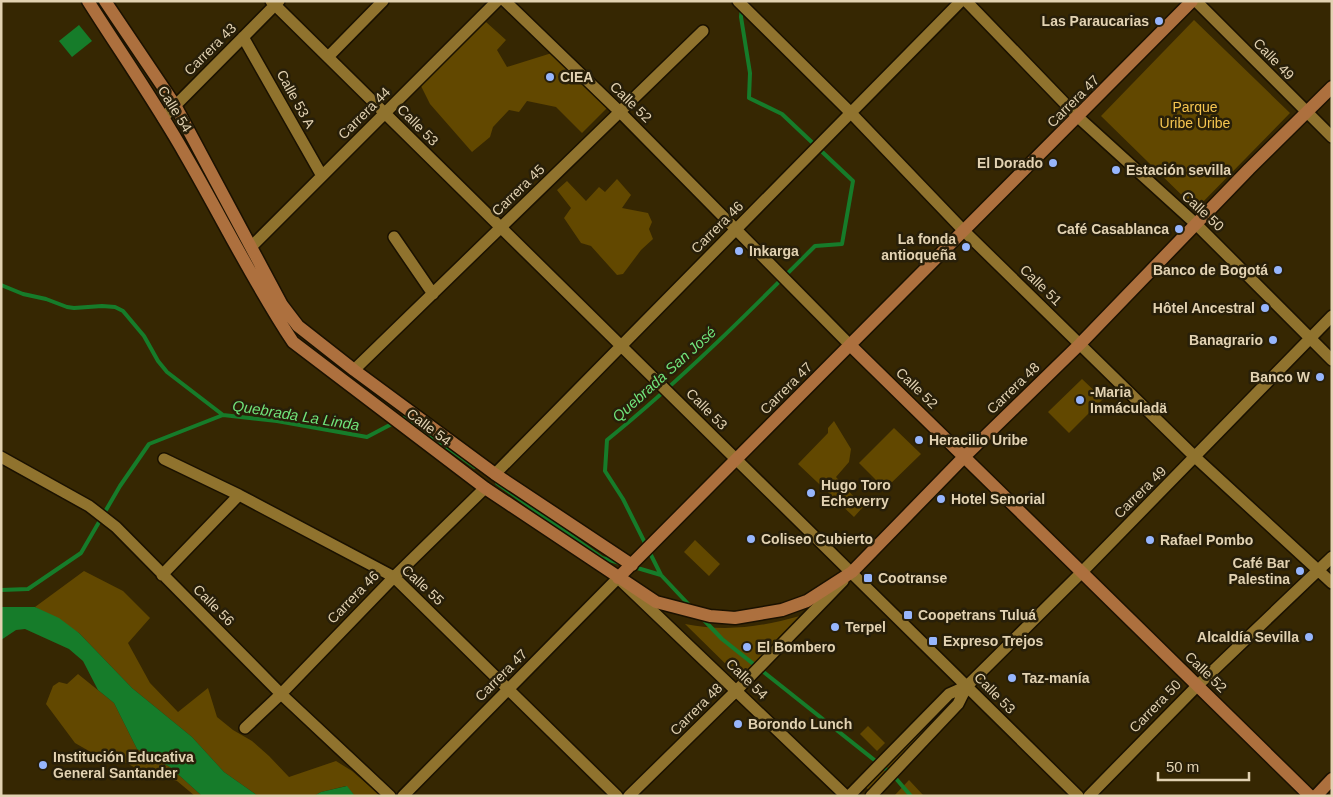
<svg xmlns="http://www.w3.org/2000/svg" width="1333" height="797" font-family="Helvetica,sans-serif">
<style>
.green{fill:#624800}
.water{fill:#167c2a}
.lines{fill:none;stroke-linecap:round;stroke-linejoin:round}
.stream{stroke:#167c2a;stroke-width:4}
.street-casing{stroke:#1a1100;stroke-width:14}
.secondary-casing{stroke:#1a1100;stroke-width:15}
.street{stroke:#90732e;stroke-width:11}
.secondary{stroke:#ad703e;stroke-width:12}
.poi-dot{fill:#97b6fd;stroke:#281f09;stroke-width:2}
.labels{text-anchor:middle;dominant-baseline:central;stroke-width:5;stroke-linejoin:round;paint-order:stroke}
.poi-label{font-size:14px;font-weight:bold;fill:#e2d2b2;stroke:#281f09;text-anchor:start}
.street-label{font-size:14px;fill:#e2d2b2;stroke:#281f09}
.park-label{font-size:14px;fill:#f6c550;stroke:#281f09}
.water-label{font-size:15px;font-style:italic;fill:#70e47b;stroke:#281f09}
</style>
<rect width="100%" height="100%" fill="#362702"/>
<path class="green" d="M1194,20L1290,113L1196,209L1101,116Z
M486,22L506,40L497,50L507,67L555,52L607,108L582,133L556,107L527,101L519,112L509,110L493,127L490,137L472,152L430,104L421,86Z
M617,179L631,195L622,208L648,213L652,222L649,229L653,239L641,250L623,274L617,275L591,246L581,243L564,218L571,208L557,190L567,181L586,201L599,187L605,192Z
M1082,379L1103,399L1069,433L1048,412Z
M834,421L851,449L849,462L836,477L863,507L854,517L798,464L828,433V428Z
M894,428L921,454L885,489L859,463Z
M695,540L720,564L709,576L684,552Z
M84,571L123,591L150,618L128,643L150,683L178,712L208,688L217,717L233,730L252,741L269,756L289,777L336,761L352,771L381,796H355L346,786L321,792L314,796H258L224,772L192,737L132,688L79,633L35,607Z
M800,616L742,680L685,624C727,632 760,627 800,616Z
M78,674L114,703L137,749L170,767L202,796H195L177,781L147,775L127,763L96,755L75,743L46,704L53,686L59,682L67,684Z
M949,699L954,705L870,791L864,786Z
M868,726L885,743L877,751L860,734Z
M909,780L924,796H894Z"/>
<path class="water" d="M79,25L92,41L72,57L59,41Z
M1,607H35L59,618L79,633L132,688L192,737L224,772L258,796H202L170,767L137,749L114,703L98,690L83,661L69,649L25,629L16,630L1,640Z
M347,786L355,796H314L321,792Z"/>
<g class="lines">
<path class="stream" d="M1,285L23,294L46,299L67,307L74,308L102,306L115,307L123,311L144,336L158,361L167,372L223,415L277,421L367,437L405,417L475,467
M497,483L602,558L620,563
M634,567L661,575
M1,590L28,589L81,553L120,486L149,444L223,415
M692,608L661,575L623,499L605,471L607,440C681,380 748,313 815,246L842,244L853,181L782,114L749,98L750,73L741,17L742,7
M702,618L722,639L892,774L911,796"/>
<g class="street-casing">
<path id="street" d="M271,1L1078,796
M505,1L620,112L850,345
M738,1L851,113L963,230L1195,457L1332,583
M966,1L1078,117L1196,224L1332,360
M1196,1L1332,137
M243,37L322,176
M328,57L383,1
M163,118L279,1
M394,237L433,294
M251,247L497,1
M354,370L703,31
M1,457L89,506L116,527L281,694L390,796
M164,459L239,495L394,577L617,796
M495,474L961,1
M162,575L239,495
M245,728L281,694L394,577L485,488
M403,796L618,578L846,796
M629,796L737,690L843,581
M849,796L949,694L967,686L1081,573L1332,316
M871,796L958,704L967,686
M1089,796L1198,685L1332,557"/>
</g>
<g class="secondary-casing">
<path id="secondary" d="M88,1C121,53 156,103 186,156C222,218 253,282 293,342L485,488L656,602L710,616L735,618L782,610L807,601L852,572L965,456L1080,344L1249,169L1332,87
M105,1L175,105L282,305L298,326L354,370L495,474L632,565
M850,345L1310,796
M618,578L1192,1
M1316,796L1332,779"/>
</g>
<use href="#street" class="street"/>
<use href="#secondary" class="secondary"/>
</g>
<g class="poi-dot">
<circle cx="1159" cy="21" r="5"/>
<circle cx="550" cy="77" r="5"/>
<circle cx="1053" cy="163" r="5"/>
<circle cx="1116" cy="170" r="5"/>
<circle cx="1179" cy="229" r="5"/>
<circle cx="966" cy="247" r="5"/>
<circle cx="739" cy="251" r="5"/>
<circle cx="1278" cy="270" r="5"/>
<circle cx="1265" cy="308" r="5"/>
<circle cx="1273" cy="340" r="5"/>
<circle cx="1320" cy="377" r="5"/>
<circle cx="1080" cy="400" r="5"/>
<circle cx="919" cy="440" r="5"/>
<circle cx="811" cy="493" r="5"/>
<circle cx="941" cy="499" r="5"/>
<circle cx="751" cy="539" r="5"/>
<circle cx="1150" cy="540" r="5"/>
<circle cx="1300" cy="571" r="5"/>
<rect x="863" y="573" width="10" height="10" rx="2.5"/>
<rect x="903" y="610" width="10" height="10" rx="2.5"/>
<circle cx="835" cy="627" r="5"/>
<circle cx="1309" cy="637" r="5"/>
<rect x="928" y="636" width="10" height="10" rx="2.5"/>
<circle cx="747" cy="647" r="5"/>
<circle cx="1012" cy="678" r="5"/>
<circle cx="738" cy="724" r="5"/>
<circle cx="43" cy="765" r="5"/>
</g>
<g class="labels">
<g class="poi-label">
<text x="1149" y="21" text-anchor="end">Las Paraucarias</text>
<text x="560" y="77">CIEA</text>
<text x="1043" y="163" text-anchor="end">El Dorado</text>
<text x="1126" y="170">Estación sevilla</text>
<text x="1169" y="229" text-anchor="end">Café Casablanca</text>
<text x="956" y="239" text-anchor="end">La fonda<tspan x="956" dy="16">antioqueña</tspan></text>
<text x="749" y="251">Inkarga</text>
<text x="1268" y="270" text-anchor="end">Banco de Bogotá</text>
<text x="1255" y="308" text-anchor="end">Hôtel Ancestral</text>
<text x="1263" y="340" text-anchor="end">Banagrario</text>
<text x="1310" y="377" text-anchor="end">Banco W</text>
<text x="1090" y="392">-Maria<tspan x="1090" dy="16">Inmáculadä</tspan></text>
<text x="929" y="440">Heracilio Uribe</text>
<text x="821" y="485">Hugo Toro<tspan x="821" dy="16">Echeverry</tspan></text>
<text x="951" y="499">Hotel Senorial</text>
<text x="761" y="539">Coliseo Cubierto</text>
<text x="1160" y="540">Rafael Pombo</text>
<text x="1290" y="563" text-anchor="end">Café Bar<tspan x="1290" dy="16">Palestina</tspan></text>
<text x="878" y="578">Cootranse</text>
<text x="918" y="615">Coopetrans Tuluá</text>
<text x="845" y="627">Terpel</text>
<text x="1299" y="637" text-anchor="end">Alcaldía Sevilla</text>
<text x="943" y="641">Expreso Trejos</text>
<text x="757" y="647">El Bombero</text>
<text x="1022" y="678">Taz-manía</text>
<text x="748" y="724">Borondo Lunch</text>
<text x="53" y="757">Institución Educativa<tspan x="53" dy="16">General Santander</tspan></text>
</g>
<g class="street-label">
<text transform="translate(210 49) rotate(-45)">Carrera 43</text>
<text transform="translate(1274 59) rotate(46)">Calle 49</text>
<text transform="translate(296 99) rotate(61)">Calle 53 A</text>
<text transform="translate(1073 101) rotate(-45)">Carrera 47</text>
<text transform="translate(631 102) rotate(44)">Calle 52</text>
<text transform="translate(175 109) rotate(58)">Calle 54</text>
<text transform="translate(364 113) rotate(-45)">Carrera 44</text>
<text transform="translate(418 125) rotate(45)">Calle 53</text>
<text transform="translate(518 190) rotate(-44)">Carrera 45</text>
<text transform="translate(1203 211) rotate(43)">Calle 50</text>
<text transform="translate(717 227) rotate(-45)">Carrera 46</text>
<text transform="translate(1041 285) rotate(44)">Calle 51</text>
<text transform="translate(786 388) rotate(-45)">Carrera 47</text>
<text transform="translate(917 388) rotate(44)">Calle 52</text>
<text transform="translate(1013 388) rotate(-44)">Carrera 48</text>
<text transform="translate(707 409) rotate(45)">Calle 53</text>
<text transform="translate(429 427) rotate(37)">Calle 54</text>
<text transform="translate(1140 492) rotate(-45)">Carrera 49</text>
<text transform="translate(423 585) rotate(43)">Calle 55</text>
<text transform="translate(353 597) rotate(-46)">Carrera 46</text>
<text transform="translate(214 605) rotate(45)">Calle 56</text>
<text transform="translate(1206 672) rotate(44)">Calle 52</text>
<text transform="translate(501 675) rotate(-45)">Carrera 47</text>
<text transform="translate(747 679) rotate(44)">Calle 54</text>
<text transform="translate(995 693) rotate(45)">Calle 53</text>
<text transform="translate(1155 706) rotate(-46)">Carrera 50</text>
<text transform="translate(696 709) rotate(-45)">Carrera 48</text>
</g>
<g class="park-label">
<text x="1195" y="107">Parque<tspan x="1195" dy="16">Uribe Uribe</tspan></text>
</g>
<g class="water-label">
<text transform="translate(664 374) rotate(-42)">Quebrada San José</text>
<text transform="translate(296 415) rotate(9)">Quebrada La Linda</text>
</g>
</g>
<rect width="1333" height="797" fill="none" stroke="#e2d2b2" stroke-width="5"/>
<path d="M1158 772v8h91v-8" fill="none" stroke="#e2d2b2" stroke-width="2.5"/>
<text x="1166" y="772" font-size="15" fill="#e2d2b2" stroke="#281f09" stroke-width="4" paint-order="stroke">50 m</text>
</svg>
